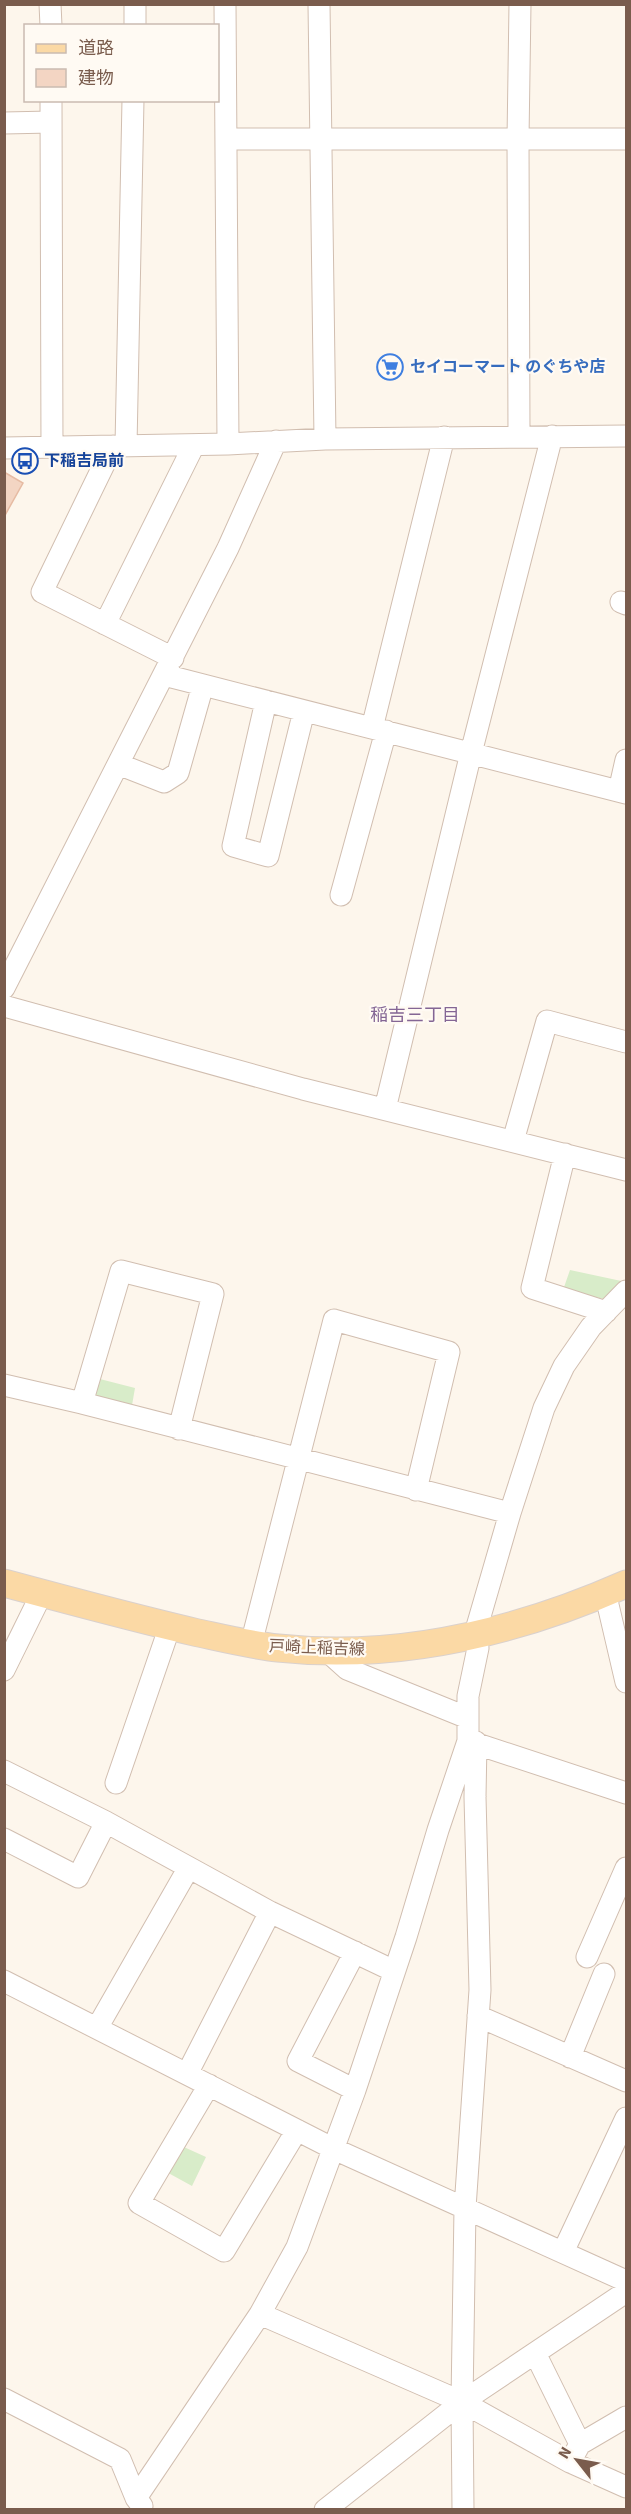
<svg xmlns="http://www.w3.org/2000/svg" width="631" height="2514" font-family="'Source Sans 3','Noto Sans JP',sans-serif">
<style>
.green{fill:#d8ecc9}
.building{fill:#f3d5c3;stroke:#e6bba3;stroke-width:1.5}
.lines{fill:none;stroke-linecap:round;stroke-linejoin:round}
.minor-casing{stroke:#d1beb0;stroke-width:23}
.major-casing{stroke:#dad1cd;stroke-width:29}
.minor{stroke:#fff;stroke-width:21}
.major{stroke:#fbd9a5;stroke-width:27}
.labels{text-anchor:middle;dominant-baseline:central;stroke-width:4.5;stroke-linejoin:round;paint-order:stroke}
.shop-label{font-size:16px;font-weight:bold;fill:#366cbe;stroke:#fffaf3;text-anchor:start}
.transit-label{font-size:16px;font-weight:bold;fill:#164399;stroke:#fffaf3;text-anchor:start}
.street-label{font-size:16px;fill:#7a5c4d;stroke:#fffaf3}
.neighbourhood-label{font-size:18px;fill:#846695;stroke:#fffaf3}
</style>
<rect width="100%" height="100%" fill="#fdf6ec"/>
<path class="green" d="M570,1270L626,1282L613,1301L563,1290Z
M96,1378L135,1388L131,1411L92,1401Z
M175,2143L206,2157L192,2186L161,2169Z"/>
<path class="building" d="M4,472L23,483L4,517Z"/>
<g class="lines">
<g class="minor-casing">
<path id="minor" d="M50,4L51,26
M225,4L228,444
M319,4L325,439
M135,26V4
M51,100L52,448
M4,123L51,122
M226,139H626
M519,436L518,139L520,4
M113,446L42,592L173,658
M126,446L133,100
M4,448L228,444L325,439L626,436
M621,602L626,604
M105,624L194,445
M164,675L626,793
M266,701L233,846L268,856L304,711
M372,728L444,437
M118,764L164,782L178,773L203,685
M619,791L626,760
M341,895L386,731
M4,988L228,548L276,441
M4,1006L303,1089L626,1170
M385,1109L471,753L552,436
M513,1141L547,1021L626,1042
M565,1154L532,1288L606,1312
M4,1385L82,1403L510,1513
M82,1403L121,1271L213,1294L179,1429
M605,1592L626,1682
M251,1644L334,1320L449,1352L416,1490
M327,1651L347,1669L468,1718
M4,1670L42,1593
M468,1741L626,1793
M4,1771L106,1822L270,1912L394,1971
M116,1783L170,1626
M4,1839L78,1877L106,1822
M355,1952L298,2061L355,2090
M587,1957L626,1868
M4,1981L334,2149L626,2281
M478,2016L626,2081
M97,2028L188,1869
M570,2057L604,1974
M187,2074L270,1912
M209,2085L139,2203L224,2251L297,2130
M563,2252L626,2118
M260,2314L462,2402L570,2462L626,2487
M535,2353L580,2444L570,2462
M4,2399L120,2459L136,2498L142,2506
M580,2444L626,2417
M136,2498L260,2314L297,2247L355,2090L406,1937L438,1830L468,1741V1696L478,1648L474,1637L510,1513L544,1408L564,1366L591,1327L626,1291
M325,2510L462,2402L626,2292
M463,2510L462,2402L465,2208L480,1990L475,1797L476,1742"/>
</g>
<g class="major-casing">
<path id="major" d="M4,1583C67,1600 130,1617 194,1632C222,1638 250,1645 278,1648C399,1661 517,1632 626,1584"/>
</g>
<use href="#minor" class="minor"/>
<use href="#major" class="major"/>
</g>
<defs>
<g id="supermarket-ring" transform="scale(1.35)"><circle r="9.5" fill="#fffaf3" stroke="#3f7fe0" stroke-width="1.5"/><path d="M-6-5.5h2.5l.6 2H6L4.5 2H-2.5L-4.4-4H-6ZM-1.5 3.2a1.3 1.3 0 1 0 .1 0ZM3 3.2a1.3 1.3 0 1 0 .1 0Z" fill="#3f7fe0"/></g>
<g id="bus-ring" transform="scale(1.35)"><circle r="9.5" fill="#fffaf3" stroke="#1a4fb4" stroke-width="1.5"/><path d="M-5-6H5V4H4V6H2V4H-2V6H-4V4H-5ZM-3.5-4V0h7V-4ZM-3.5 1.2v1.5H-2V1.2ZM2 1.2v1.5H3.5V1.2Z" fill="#1a4fb4"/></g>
</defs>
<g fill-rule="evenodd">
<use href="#supermarket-ring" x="390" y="367"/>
<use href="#bus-ring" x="25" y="461"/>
</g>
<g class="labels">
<g class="shop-label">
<text x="410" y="367">セイコーマート のぐちや店</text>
</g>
<g class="transit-label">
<text x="44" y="461">下稲吉局前</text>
</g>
<g class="street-label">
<text transform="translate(317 1648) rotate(2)">戸崎上稲吉線</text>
</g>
<g class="neighbourhood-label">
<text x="415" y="1015">稲吉三丁目</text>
</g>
</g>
<rect width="631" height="2514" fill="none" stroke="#7a5c4d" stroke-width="12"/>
<rect x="24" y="24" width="195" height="78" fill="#fffaf3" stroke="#cabbb1" stroke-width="1.5"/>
<rect x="36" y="44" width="30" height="9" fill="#fbd9a5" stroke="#cabbb1" stroke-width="1.5"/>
<text x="78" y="54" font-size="18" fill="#7a5c4d">道路</text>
<rect x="36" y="69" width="30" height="18" fill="#f3d5c3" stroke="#cabbb1" stroke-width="1.5"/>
<text x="78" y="84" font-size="18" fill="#7a5c4d">建物</text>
<g transform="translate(577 2460) rotate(301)" stroke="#fffaf3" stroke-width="4.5" paint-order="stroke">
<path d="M0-4.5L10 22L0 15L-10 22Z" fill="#7a5c4d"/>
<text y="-9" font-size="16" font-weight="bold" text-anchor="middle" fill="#7a5c4d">N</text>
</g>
</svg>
